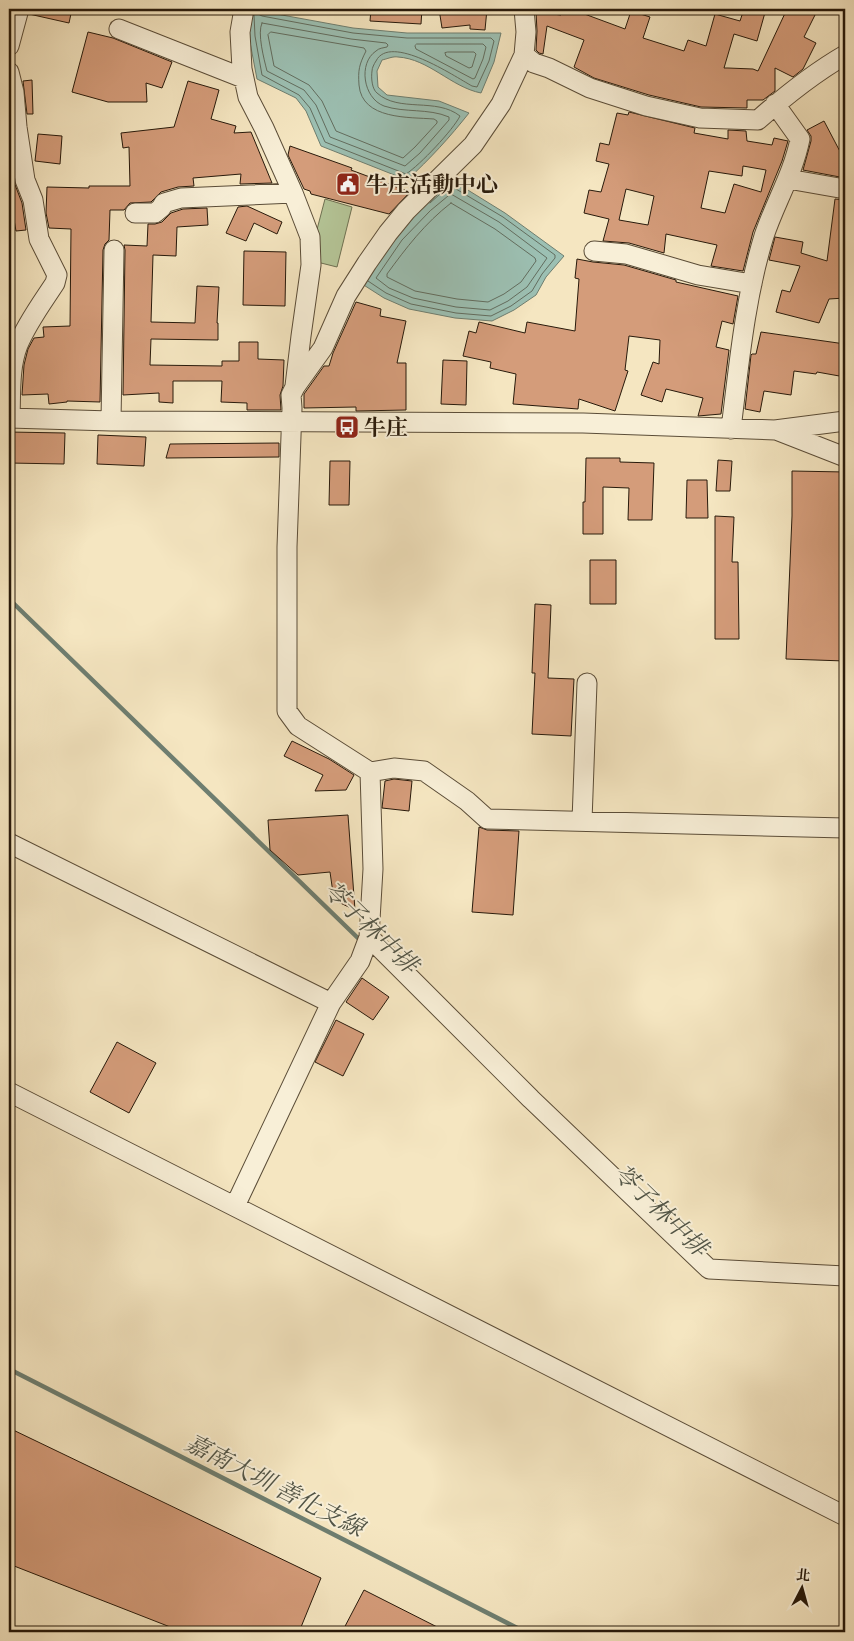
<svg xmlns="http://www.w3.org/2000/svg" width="854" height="1641" font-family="'EB Garamond','Noto Serif TC',serif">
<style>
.green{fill:#b5c698;stroke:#6e7052}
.water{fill:#9cc0b3;stroke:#6e7e70}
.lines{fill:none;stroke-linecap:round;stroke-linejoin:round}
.shore{stroke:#626d5f;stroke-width:1}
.stream{stroke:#6e7e70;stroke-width:4.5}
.building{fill:#d49c7a;stroke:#281a0b;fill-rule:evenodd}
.minor-casing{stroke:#5b4d38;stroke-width:21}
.minor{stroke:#f8efd7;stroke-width:19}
.labels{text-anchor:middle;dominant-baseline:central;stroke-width:4;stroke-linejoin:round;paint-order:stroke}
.poi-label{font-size:22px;font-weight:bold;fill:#281a0b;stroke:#f8efd7;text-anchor:start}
.water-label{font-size:24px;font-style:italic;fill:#515446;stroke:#f8efd7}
</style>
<rect width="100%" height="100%" fill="#f5e6c1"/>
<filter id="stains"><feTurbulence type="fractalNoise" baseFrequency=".004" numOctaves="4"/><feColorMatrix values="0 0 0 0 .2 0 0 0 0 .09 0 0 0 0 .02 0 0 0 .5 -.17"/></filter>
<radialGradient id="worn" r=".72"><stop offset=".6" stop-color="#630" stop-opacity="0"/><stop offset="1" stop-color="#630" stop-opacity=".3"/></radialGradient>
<path class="green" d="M325,199L352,207L337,267L309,260Z"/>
<path class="water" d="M249,9L353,28L407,33H501L494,62L481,93C451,87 429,59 398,57C393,56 387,59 382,60L377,71L378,87L387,95L439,101L469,113C450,137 430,159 407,180L321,146L306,111L296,98L257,79L249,37Z
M450,179L505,213L564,256L546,277L536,295L514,310L492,321L455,318L409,309L384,298L359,282L393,233Z"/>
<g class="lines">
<path class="shore" d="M256,13L262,16L353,33L407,38H491L494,41L489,61L477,87L472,86C454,76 390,33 376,61C374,64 372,68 372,71C371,78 372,89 377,93C399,113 436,97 460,116C453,130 420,165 406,174L325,142L310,108L299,95L262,75L255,36L254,15Z
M262,23L351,39L386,43L388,45L387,47C383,48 379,48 376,51C358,63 363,98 384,106C405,113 428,108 449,117V120L420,153L405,166L330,137L316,105L304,90L267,71C264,59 257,33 262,23Z
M271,32L364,48L366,51C359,65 358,70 359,85C362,120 409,117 434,119L437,121V123L415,147L403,158L336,131L322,101L309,85L274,66L268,35Z
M417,44H483L486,47L483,59L475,78L473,79L416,49L415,46Z
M448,52H474L476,54L472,67L469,68L446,56L445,53Z
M451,194L499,222L547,258L527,287L508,301L490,310L456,307L413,298L389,288L376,278L402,240L430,211Z
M451,203L495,229L535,258L536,261L521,282L504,294L488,302L457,299L415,291L387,277V274C406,248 425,223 451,203Z
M368,281L386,293L411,304L456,313L491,316L511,306L532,291L542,274L555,258V255L503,217L451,186H449L430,203"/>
<path class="stream" d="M9,599L362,942
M9,1369L525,1632"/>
</g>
<path class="building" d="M30,9H72L69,23L29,14Z
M371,9H422L421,24L370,21Z
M439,9H487L485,30L470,29V25L442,28Z
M564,9H571L625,29L631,11L650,17L643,38L684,51L688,40L706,46L715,14L740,21L744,9H766L757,41L734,34L724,68H728L753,69L758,71L787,9H818L804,37L816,43L803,69L793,77L775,68V91L763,100H747V108L701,107L649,95L594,78L574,67L584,40L547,26L543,54L539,53L536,50L537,31L536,12L561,15Z
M88,32L113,38L172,62L162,88L146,83L147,102H108L72,92Z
M32,80L33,114H27L23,81Z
M188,81L219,90L211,119L236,126L234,133L251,132L272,183L240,184L241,174L193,178L194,186L178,187L161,192L151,202L130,203L124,210H110L109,240L105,244L103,250L100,402L67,401V402L49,404L48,394L22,395L24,365L28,349L34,338L44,337L43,327L70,326L71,229L49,228L46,213L47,187L89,188V186H130L129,147L123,148L121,133L174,127Z
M629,112L695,128L694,133L728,139V130L746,131L747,141L772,145L774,138L788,141L782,161L753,232L743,271L711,266L717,245L666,234L664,253L629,243L603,241L609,219L584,213L589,190L601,192L609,164L596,161L600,143L609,145L617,113L628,115ZM743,166L766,170L761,192L734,184L725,213L701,208L709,171L742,176ZM626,189L654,196L648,225L619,220Z
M824,121L845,161V178L803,170L811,141V136L807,130Z
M38,134L62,136L60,164L35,161Z
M290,146L352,168L351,170L410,192L389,214L311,194L310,191L304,189L288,155Z
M9,148L14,182L22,203L26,230L16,231L12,208H9Z
M835,199L845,200V298L829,299L819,323L776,312L782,290L790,292L800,266L769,260L775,237L803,242L801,253L827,261Z
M247,206L282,222L277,234L254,223L246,241L226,233L238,207Z
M207,208L208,225L177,227L176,256L153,255L151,322L195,323L197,286L219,287L217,323H218V340L151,339L150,365L222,366V361H239V342H258V359L284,360L283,386L280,395L281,410H247V403L221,402L222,381H173V403L159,402V393L123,395L125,250L124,245L147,246L148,224H155L162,222L171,213L183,209Z
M244,251L286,252L285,306L243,305Z
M577,259L593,262L624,265L676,280V282L738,296L733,324L722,321L716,347L729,350L721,414L698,416L703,398L666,389L662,402L641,395L653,362L659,364L660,340L629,336L625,370L628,371L615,411L579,399L578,409L513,404L516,374L490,368L491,362L463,356L469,331L476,333L479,322L525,333L527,322L575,331L579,279L575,278Z
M356,302L381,309L380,316L406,321L397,363H406V410L356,411V407L304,408V394L324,366H329L333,353Z
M761,332L845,344V377L817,372L816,374L794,371L791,395L764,391L760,412L745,409L751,355L752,354H756Z
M443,360L467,361L466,405L441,404Z
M9,432L65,433L64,464L9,463Z
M98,435L146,437L144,466L97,464Z
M279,443V457L166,458L170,444Z
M586,458H620V462L654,463L652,520H628L629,488L603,487V534H583V502H585Z
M718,460L732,461L730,491H716Z
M330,461H350L349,505H329Z
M792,471L845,472V661L786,659L792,516Z
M687,480H707L708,518H686Z
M715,516L734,517L732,562H738L739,639H715Z
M590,560H616V604H590Z
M535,604L551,605L548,678L574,679L571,736L532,734L535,673H532Z
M292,741L329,759L354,775L346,790L315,791L323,775L284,756Z
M394,779L412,781L409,811L382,808L385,781Z
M348,815L355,910L334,900L330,872L298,875L270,850L268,820Z
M479,827L487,830L519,831L513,915L472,912Z
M362,978L389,997L373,1020L346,1002Z
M336,1020L364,1034L343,1076L315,1062Z
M117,1042L156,1063L129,1113L90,1092Z
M9,1428L321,1578L299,1632H183L9,1564Z
M364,1590L447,1632H342Z"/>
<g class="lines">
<g class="minor-casing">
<path id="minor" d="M244,9L240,32L242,69L248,97L264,128L293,193L310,237L311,265L301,336L295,386
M524,9L526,32L524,55L501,104L473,145L406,211L388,233L367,263L346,296L323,348L295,387L291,395L292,408L287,547V711L298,726L370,772L394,768L424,771L467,801L487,819L845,828
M119,29L243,78
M9,46L19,9
M524,55L534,63L549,68L590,88L646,106L700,118L758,120C785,96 814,73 845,55
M9,72L14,92L17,127L25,180L33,200L39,239L57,275L55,283C42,303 27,323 18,345C9,368 11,394 10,418
M788,179L845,189
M135,213H155L161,208L164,203L181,198L293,193
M594,251L626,254L698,275L752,284
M9,418L111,421L583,423L775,430L845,421
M111,421L114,250
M731,429C739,364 745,298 764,236C775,203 793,174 800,139L775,104
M776,430L845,457
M370,772L373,869L369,937L531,1099L709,1269L845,1276
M582,821L587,683
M9,843L331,1003
M9,1092L845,1516
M235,1206L331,1003L360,961L369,937"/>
</g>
<use href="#minor" class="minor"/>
</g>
<defs>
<g id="civic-square" transform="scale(1.25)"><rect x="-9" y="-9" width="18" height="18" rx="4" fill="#8f2418" stroke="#f8efd7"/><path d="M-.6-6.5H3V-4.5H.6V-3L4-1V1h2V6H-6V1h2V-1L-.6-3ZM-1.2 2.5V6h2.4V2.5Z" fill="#fff"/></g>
<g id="bus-square" transform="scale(1.25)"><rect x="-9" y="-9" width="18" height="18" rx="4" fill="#8f2418" stroke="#f8efd7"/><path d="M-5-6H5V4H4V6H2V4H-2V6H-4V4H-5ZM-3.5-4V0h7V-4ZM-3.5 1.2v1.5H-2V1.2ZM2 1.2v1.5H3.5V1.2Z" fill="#fff"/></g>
</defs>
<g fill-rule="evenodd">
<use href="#civic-square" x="348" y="184"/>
<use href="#bus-square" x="347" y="427"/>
</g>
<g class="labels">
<g class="poi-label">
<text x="366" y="184">牛庄活動中心</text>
<text x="364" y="427">牛庄</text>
</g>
<g class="water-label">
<text transform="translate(371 927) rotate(44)">苓子林中排</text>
<text transform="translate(661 1210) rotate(44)">苓子林中排</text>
<text transform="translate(275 1485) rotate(27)">嘉南大圳 善化支線</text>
</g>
</g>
<rect width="854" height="1641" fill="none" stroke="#f5e6c1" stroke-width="30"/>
<rect x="10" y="10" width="834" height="1621" fill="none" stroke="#281a0b" stroke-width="2.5"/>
<rect x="15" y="15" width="824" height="1611" fill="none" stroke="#281a0b"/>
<g transform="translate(802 1588) rotate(6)" stroke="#f8efd7" stroke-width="4" paint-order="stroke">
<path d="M0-4L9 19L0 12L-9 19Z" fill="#281a0b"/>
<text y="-8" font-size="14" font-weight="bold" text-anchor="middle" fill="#281a0b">北</text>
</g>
<rect width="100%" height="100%" filter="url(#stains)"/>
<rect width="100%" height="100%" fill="url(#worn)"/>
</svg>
